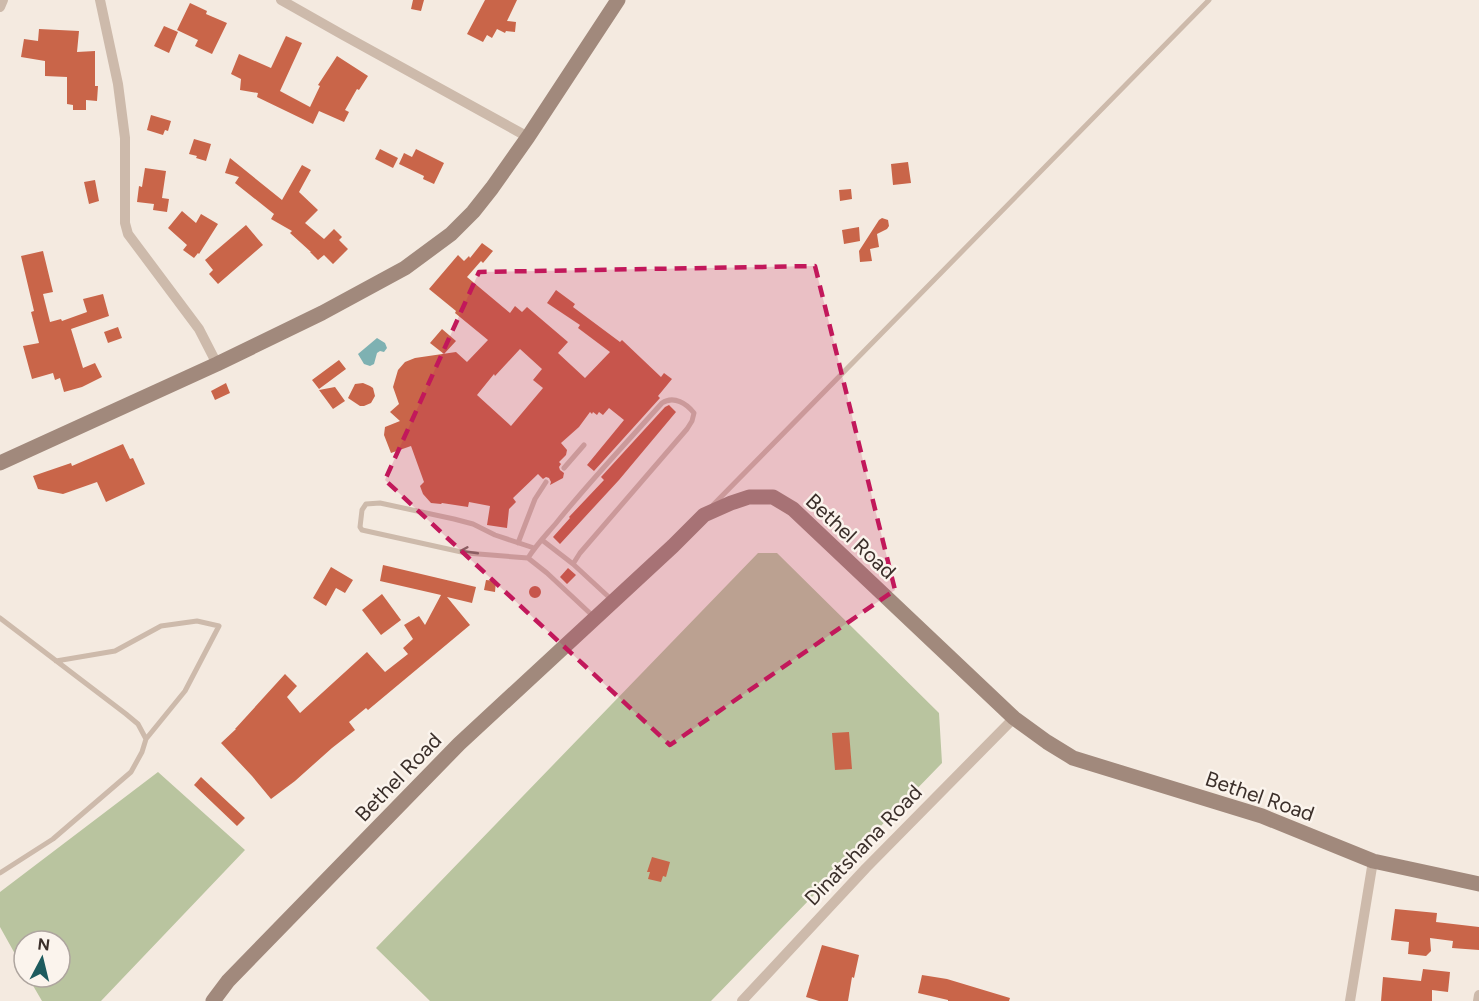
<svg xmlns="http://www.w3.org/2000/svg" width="1479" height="1001" font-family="Figtree,sans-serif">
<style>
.green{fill:#b9c49f}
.water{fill:#7eb1b2}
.building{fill:#c96549;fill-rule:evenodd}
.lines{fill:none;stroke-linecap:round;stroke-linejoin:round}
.lane{stroke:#cdbaab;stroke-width:5}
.street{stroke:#cdbaab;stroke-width:10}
.secondary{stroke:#a1897c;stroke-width:15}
.oneway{stroke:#7d6e64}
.marked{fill:#c2185b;fill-opacity:0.2;stroke:#c2185b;stroke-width:4.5;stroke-dasharray:12 8;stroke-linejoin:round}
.labels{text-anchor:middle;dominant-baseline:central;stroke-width:5;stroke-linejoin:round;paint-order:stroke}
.street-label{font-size:21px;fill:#3b2f2a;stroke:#fbf4ed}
</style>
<rect width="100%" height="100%" fill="#f4eae0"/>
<path class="green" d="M758,553H777L939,713L942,763L711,1001H430L376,948Z
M158,772L245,850L101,1001H42L28,977H60V941H24V970L0,927V892Z"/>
<path class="water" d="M377,338L385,343L387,348L384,352L380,351L377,353L374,364L370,366L364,364L358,354Z"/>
<path class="building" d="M413,0H424L421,11L411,9Z
M485,0H517L507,21L516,22L515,32L506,31L505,33L497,29L492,38L487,35L483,42L467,34Z
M190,3L207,11L206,14L227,23L212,54L195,46L198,40L177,30Z
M164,26L178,32L169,53L154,46Z
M39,29L79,31L77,52L95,51V86H98L97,101L86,100V110H73V105L67,104V77L45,76V61L21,57L24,39L38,41Z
M286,36L302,43L280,91L310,107L320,86L318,85L337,56L368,76L359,90L357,89L345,110L349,112L344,122L319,111L313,124L257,97L258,93L240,90L241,79L231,74L239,54L271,68Z
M151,115L171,121L168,131L165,130L163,135L147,130Z
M194,139L211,144L206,161L196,158L197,156L189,154Z
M380,149L398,158L393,168L375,159Z
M416,149L444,163L434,184L423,179L424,176L399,164L404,153L412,157Z
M230,158L282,200L302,165L311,170L299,192L318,210L305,223L324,239L334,229L342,237L339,240L348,249L333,264L324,255L318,260L310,252H311L290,233L292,231L271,219L274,214L235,183L239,177L225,173Z
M908,162L911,183L893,185L891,164Z
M145,168L166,171L162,198L169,199L167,212L153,210L154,204L137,202L139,186L142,187Z
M95,180L99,201L89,204L84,182Z
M851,189L852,199L840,201L839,190Z
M182,211L196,223L201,214L218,224L199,254L198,253L194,258L183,250L187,245L168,228Z
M882,218L888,220L889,226L887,229L877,234L879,247L870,249L872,261L860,262L859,251L879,220Z
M246,225L263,245L218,284L209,274L213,270L205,260Z
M859,227L860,241L844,244L842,230Z
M482,243L493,251L483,263L481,261L467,277L510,313L515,306L522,312L527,307L568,342L558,353L585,378L610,352L578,328L580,325L547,303L556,290L575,304L573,307L620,342L622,340L661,377L664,373L672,379L658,396L660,398L594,471L587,465L624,420L609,408L603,415L599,412L597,415L593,412L592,414L590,412L579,427L561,443L567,450L566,455L559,462L561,464L559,467L560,470L564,473L563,478L550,485L551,482L549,478L546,477L543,479L538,474L513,498L516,502L509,509L507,528L487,525L490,506L469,502L468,507L442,503L441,504L431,503L423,494L420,486L424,482L411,446L391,453L384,435L385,427L400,421L390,412L399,404L393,387L398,370L405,362L415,358L456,352L467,362L488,340L455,313L456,311L429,289L458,255L464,261L469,256L470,258ZM520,349L542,369L533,380L543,388L511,426L477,395L494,374L495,376Z
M43,251L53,292L43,294L50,322L61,319L62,321L87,312L83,299L103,294L109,316L71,329L83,368L95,363L102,377L82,387L64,392L60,378L55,380L53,373L32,379L23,346L39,343L31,312L34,311L21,256Z
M118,327L122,338L108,343L104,332Z
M442,329L456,341L444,354L430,343Z
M339,360L346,369L319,389L312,380Z
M226,383L230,393L215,400L211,391Z
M363,383L370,386L373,388L375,396L371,403L364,406H360L348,398L355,384Z
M335,387L345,401L333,409L319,390Z
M669,405L676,412L619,480L560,544L553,537L570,518L569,517L604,480L601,477L665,407Z
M123,444L130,459L133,458L145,484L106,502L97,482L63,494L38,489L33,476L71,463L72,466Z
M383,565L476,587L472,603L447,597L470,625L368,710L366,708L349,722L355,730L332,748L295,781L271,799L252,776L221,743L236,729H235L285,674L297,686L287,697L300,713L367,652L385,672L408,654L403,648L413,639L404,625L419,616L425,625L441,595L380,581Z
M331,567L353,580L345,593L336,588L326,606L313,598Z
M568,568L576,575L567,584L560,577Z
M486,580L496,581L495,592L484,590Z
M529 592a6 6 0 1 1 12 0a6 6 0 1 1-12 0Z
M382,594L401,620L381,635L362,610Z
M849,732L852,769L835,770L832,733Z
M201,777L245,818L237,826L194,785Z
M652,857L670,862L666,877L663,876L661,882L648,879L650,872H647Z
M1395,909L1437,913L1436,922L1479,927V950L1452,948L1453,941L1430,938L1431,951L1426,956L1408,954L1409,942L1391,940Z
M822,945L859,955L854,978L852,977L848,1001H819L806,997Z
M1423,969L1450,972L1448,992L1432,990V1001H1381L1383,977L1421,981Z
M922,975L947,979L1010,998L1009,1001H948V1000L918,993Z"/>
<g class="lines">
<path class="lane" d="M564,468L584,445
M713,505L1209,0
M542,540L573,564
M518,543L535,499L546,482
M528,558L466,553L371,532L362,530L360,527L362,510L366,504L380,503L454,519L473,524L495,535L534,548
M594,617L547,573L528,558C536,545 547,534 557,522C590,481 627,442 662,403C674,395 687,404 694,413L692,421L687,429L580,553L573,564L612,600
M0,618L126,714L138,724L146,739
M0,873L53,839L131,772L142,752L146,739L185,691L219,626L197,621L161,626L115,651L56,661"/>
<path class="street" d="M100,0L118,84L125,138V223L128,234L199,329L217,364
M281,0L343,35L528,137
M0,7L3,0
M742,1001L866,868L1014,718
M1350,1001L1373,861
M1478,1001L1479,995"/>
<path class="secondary" d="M0,463L217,364L322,313L405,268L451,234L473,212L492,188L528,137L618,0
M213,1001L228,981L459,744L673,546L704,515L731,503L749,497H773L793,509L1014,718L1047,742L1073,758L1262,816L1373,861L1479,884"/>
</g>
<defs><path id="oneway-shaft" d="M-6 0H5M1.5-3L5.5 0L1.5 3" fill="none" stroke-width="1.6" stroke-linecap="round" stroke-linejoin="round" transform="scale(1.5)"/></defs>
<use class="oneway" href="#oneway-shaft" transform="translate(469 552) rotate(-172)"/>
<path class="marked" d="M815,266L895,590L670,745L385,480L479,272Z"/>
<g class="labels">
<g class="street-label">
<text transform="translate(851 536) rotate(43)">Bethel Road</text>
<text transform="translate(398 777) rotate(-46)">Bethel Road</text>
<text transform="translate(1260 796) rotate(19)">Bethel Road</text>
<text transform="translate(863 845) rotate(-46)">Dinatshana Road</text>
</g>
</g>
<g transform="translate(42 959) rotate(7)"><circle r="28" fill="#fbf4ed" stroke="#aea59f" stroke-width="1.5"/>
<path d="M0-4.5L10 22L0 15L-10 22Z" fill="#1e5b5e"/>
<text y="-9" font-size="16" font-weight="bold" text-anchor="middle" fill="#3b2f2a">N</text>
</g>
</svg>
